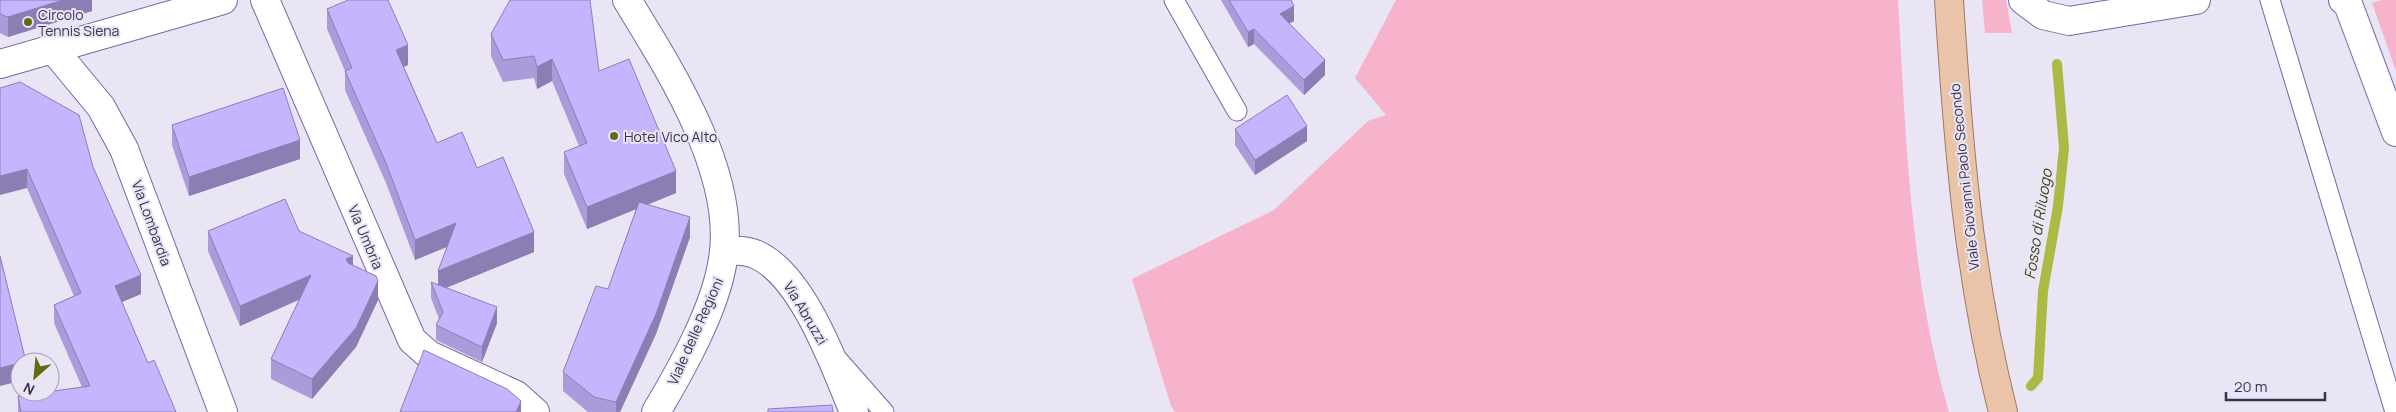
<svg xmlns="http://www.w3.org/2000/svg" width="2396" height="412" font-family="Manrope,sans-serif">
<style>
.green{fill:#f6b3cb}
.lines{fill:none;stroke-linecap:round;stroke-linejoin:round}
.stream{stroke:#abb945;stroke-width:10}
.service-casing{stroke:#7965aa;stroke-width:21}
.minor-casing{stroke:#7965aa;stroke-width:30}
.primary-casing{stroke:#a27764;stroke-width:30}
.service{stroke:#fff;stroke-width:19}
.minor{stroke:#fff;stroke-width:28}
.primary{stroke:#e9c4a9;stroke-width:28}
.wall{fill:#ab9bdb}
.shaded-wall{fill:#8b7eb2}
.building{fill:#c7b4ff;stroke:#8b7eb2}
.poi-dot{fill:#626b11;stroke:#e9e5f5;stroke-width:2}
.labels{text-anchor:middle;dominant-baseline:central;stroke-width:4;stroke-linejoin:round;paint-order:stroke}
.poi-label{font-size:14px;fill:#39314f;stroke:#e9e5f5;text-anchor:start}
.street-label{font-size:14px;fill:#39314f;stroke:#e9e5f5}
.water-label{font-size:15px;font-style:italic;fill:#3a4010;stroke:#e9e5f5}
</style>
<rect width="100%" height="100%" fill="#e9e5f5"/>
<path class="green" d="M1396,0H1898C1906,137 1910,280 1949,412H1175L1171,406L1132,279L1274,210L1368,121L1386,115L1355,78Z
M1982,0H2006L2012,33H1985Z
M2381,0H2396V71L2372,3Z"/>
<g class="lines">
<path class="stream" d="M2031,386L2038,378L2043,291L2058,206L2064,148L2057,64"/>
<g class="service-casing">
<path id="service" d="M1174,0L1237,111
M2270,0L2395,412
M839,361L884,412"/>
</g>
<g class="minor-casing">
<path id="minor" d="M265,0L412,340L429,355L516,395L535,412
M627,0C670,70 737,174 723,259C716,308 681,370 656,412
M2023,0L2043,15L2069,21L2196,0
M2343,0L2348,4L2396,132
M53,49L101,107L124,149L223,412
M0,64L223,0
M725,250C735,251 746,250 755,254C803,274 835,367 854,412"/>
</g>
<g class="primary-casing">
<path id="primary" d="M1949,0C1958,142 1968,273 2003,412"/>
</g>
<use href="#service" class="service"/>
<use href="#minor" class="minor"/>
<use href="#primary" class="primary"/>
</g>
<path class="wall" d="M0,0H92V11L8,37L0,33Z
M1221,0H1291L1294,21L1289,23L1325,75L1304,95L1254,44L1248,47Z
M327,9L408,65L404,67L437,143L477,168L534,252L446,288L497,323L482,362L436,340V325L439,319L431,298V282L438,285L447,247L415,260L386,183L345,90V71L327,29Z
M491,34L599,71L676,193L647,205L690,237L656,334L620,412H588L563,391V372L608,289L636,209L587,229L564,174V152L579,146L552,81L537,89L534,78L503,82L491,56Z
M0,88L93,167L141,294L121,302L148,363L176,412H18V396L82,387L54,323V305L74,296L27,188Z
M172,125L300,159L189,196L172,145Z
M1235,129L1307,141L1255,175L1235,145Z
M208,231H299L353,265L378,300L356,347L312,399L271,379V359L299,300L240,326L208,251Z"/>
<path class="shaded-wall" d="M63,0H92V11L8,37V17Z
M1294,6V21L1280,29V14Z
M1254,29V44L1248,47V32Z
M408,45V65L396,70V50Z
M552,59V81L537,89V67Z
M1325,60V75L1304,95V80Z
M1307,126V141L1255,175V160Z
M300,140V159L189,196V177Z
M27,169V188L0,195V176Z
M676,171V193L587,229V207Z
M690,217V237L656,334L620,412H616V402Z
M456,223V243L415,260V240Z
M534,232V252L438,291V271Z
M353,256V276L346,259Z
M141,275V294L115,305V286Z
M311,275V294L240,326V306Z
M378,281V300L356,347L312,399V379Z
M497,307V323L482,362V347Z
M20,363V381L0,386V368Z
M521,401V412H516Z"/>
<path class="building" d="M0,0H63L8,17L0,14Z
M348,0H388L408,45L396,50L437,143L462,132L477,168L503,157L534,232L438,271L456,223L415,240L386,163L345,71L352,68L327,9Z
M510,0H590L599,71L629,59L676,171L587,207L564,152L587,143L552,59L537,67L534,56L503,60L491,34Z
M1229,0H1291L1294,6L1280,14L1325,60L1304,80L1254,29L1248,32Z
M20,82L79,115L93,167L141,275L115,286L148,363L154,360L176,412H21L18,396L90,386L54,305L81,293L27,169L0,176V88Z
M283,88L300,140L189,177L172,125Z
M1287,95L1307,126L1255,160L1235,129Z
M285,199L299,231L353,256L346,259L348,263L376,276L378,281L356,328L312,379L271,359L311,275L240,306L208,231Z
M639,202L690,217L656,314L616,402L594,397L563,372L596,286L608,289Z
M0,256L26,362H20V363L0,368Z
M431,282L497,307L482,347L436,325L443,312Z
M424,350L507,389L521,401L516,412H400Z
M832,405L833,412H768V409Z"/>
<g class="poi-dot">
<circle cx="28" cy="22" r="5"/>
<circle cx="614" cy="136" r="5"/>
</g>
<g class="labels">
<g class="poi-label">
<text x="38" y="14">Circolo<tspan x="38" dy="16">Tennis Siena</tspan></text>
<text x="624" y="136">Hotel Vico Alto</text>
</g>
<g class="street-label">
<text transform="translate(1964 177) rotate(-96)">Viale Giovanni Paolo Secondo</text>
<text transform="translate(152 223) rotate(70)">Via Lombardia</text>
<text transform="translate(366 237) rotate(67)">Via Umbria</text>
<text transform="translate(806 313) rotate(59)">Via Abruzzi</text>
<text transform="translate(695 331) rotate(-66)">Viale delle Regioni</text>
</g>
<g class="water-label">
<text transform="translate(2038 224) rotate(-81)">Fosso di Riluogo</text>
</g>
</g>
<g transform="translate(35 377) rotate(207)"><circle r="24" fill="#e9e5f5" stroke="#a39db3"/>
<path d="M0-4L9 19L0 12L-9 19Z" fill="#626b11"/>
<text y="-8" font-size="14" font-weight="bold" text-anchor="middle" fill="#39314f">N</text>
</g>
<path d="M2226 392v8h99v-8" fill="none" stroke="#39314f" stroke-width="2.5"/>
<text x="2234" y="392" font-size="15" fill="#39314f" stroke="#e9e5f5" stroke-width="4" paint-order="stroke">20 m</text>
</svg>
